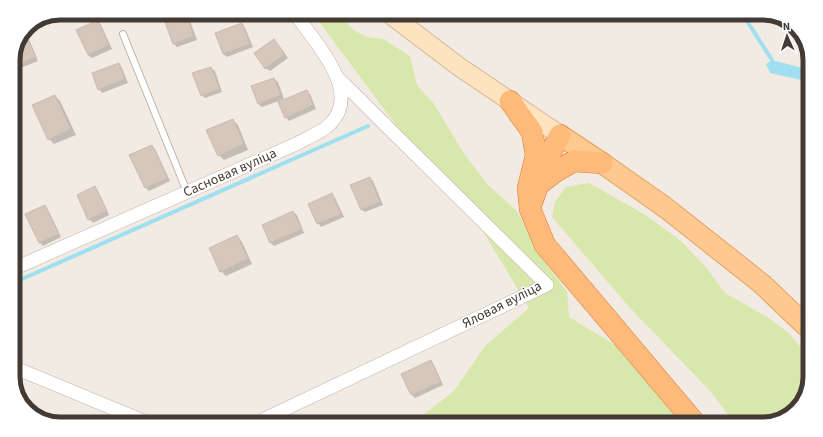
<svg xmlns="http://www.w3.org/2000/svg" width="823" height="437" font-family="'Source Sans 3',sans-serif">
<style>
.green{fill:#d8e7ac}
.water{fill:#9fdfef}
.shadow{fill:#0003}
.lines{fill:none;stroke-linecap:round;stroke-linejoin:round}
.stream{stroke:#9fdfef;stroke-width:4}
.building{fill:#d6c7bc;stroke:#cebaac}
.service-casing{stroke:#c0b3a9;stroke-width:8}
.minor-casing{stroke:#c0b3a9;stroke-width:14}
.secondary-casing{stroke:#d5b795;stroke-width:20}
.primary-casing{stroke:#e3a261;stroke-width:22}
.trunk-casing{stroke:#dc7c33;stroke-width:22}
.service{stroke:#fff;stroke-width:6}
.minor{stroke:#fff;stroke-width:13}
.secondary{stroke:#fee3c1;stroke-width:18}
.primary{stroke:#fec991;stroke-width:20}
.trunk{stroke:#feba7a;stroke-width:21}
.labels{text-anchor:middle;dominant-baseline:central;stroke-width:3;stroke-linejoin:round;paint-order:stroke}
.street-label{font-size:14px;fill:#443a34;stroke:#fff}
.rim{fill:none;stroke:#443a34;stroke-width:5}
</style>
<rect width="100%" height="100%" fill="#f2ebe4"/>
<path class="green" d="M314,15H340L353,30L367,37L383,39L410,56L417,85L434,104L465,155L488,185L517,211L543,260L567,291L569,317L617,346L682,423L408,422L423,415L454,391L485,346L529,308L478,223L416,152Z
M589,183L644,214L681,241L705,266L725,293L769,318L790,334L806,354L805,398L789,416L764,424H735L711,392L631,309L552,217L555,202L566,187Z"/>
<path class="water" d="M772,60L810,70V82L770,73L766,64Z"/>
<path class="shadow" d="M186,15L189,18L197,40L177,47L174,44Z
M97,22L101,25L112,49L92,58L88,55Z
M242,24L245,28L253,47L227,57L223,54Z
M25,33L28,37L38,61L18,69L13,62V57Z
M277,44L288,58L270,71L266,68Z
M119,64L122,68L128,83L102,93L99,89Z
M211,68L215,71L222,92L205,98L202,95Z
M274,79L278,82L284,99L262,107L258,104Z
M306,91L310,94L316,109L289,121L286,117Z
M55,96L60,101L76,135L54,144L49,139Z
M233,120L238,125L248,150L224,160L219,155Z
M152,146L155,149L170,181L149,191L146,188L131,155Z
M369,178L373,181L383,205L365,212L361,209Z
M95,187L98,191L109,215L93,223L89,219Z
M332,194L335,198L344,217L321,227L318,223Z
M45,206L48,210L61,237L43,246L40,243L26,215Z
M293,212L297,215L304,233L274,246L271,243L263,225Z
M237,236L242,242L252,264L226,276L221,271Z
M431,362L434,365L443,385L415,398L412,395L403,374Z"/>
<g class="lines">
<path class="stream" d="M745,18L772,60
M13,283L368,126"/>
</g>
<path class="building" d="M186,14L194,36L173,44L165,22Z
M98,20L109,45L88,55L76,30Z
M242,23L250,44L223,54L215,33Z
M25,32L36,57L14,66L13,57Z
M274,39L285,54L265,69L254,53Z
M119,63L125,79L98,90L92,73Z
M211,67L220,89L201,96L192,73Z
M274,78L281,95L258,104L251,86Z
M307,90L313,105L285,118L278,102Z
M55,95L71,129L48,140L32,105Z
M233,119L244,144L218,156L206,130Z
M152,145L168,178L145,188L129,155Z
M370,177L380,202L361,210L350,185Z
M95,186L107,211L88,220L77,195Z
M332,193L341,214L317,224L308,204Z
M45,205L59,234L39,243L25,214Z
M293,211L302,229L270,243L262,225Z
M237,235L248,259L220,272L209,248Z
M431,360L441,382L411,395L401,374Z"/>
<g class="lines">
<g class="service-casing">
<path id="service" d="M123,34L187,192"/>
</g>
<g class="minor-casing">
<path id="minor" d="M13,269L296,144C305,139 324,131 330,124C363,92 314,41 296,15
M13,367L141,420
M260,421L547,285L338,78"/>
</g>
<g class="secondary-casing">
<path id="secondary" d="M391,15L458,66L560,135"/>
</g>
<g class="primary-casing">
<path id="primary" d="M560,135L602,163L666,208L762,284L806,326"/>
</g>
<g class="trunk-casing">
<path id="trunk" d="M510,101L532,132L536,155L528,188L530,209L545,245L696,424
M537,178L560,135
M531,205L538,185L555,172L574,161L602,163"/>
</g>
<use href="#service" class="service"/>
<use href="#minor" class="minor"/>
<use href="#secondary" class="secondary"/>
<use href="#primary" class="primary"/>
<use href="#trunk" class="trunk"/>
</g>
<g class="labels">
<g class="street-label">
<text transform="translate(230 173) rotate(-24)">Сасновая вуліца</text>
<text transform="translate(502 305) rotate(-27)">Яловая вуліца</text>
</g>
</g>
<path d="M0 0H823V437H0ZM60 20H763A40 40 0 0 1 803 60V377A40 40 0 0 1 763 417H60A40 40 0 0 1 20 377V60A40 40 0 0 1 60 20Z" fill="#fff" fill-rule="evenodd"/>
<path class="rim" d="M60 20H763A40 40 0 0 1 803 60V377A40 40 0 0 1 763 417H60A40 40 0 0 1 20 377V60A40 40 0 0 1 60 20Z"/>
<g transform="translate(787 36) rotate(357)" stroke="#ffffff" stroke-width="3" paint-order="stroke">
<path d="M0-3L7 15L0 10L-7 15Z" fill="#443a34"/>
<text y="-6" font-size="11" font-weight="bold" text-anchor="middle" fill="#443a34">N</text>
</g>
</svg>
